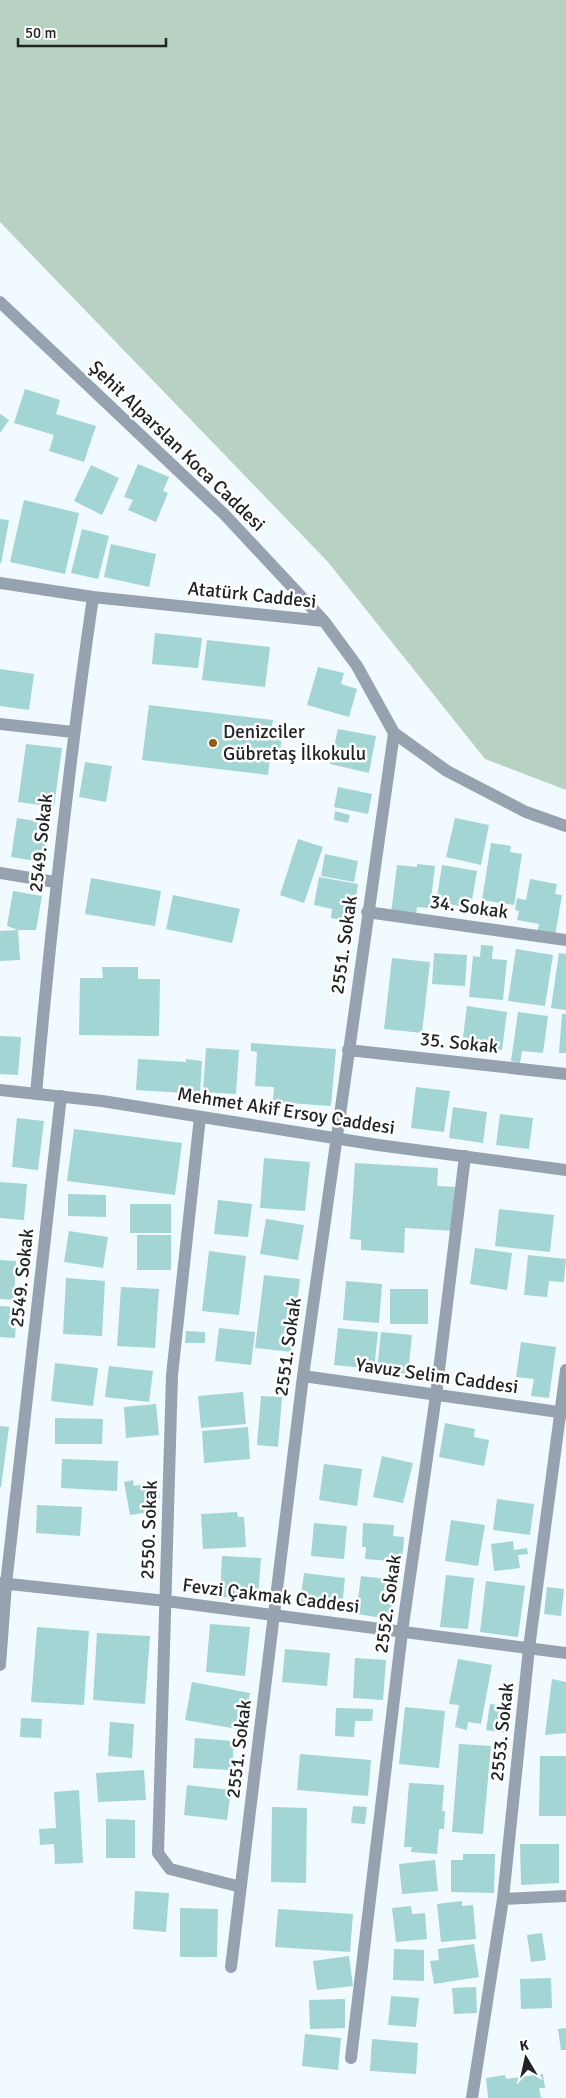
<svg xmlns="http://www.w3.org/2000/svg" width="566" height="2098" font-family="Signika,sans-serif">
<style>
.green{fill:#b7d1c2}
.building{fill:#a2d5d3}
.lines{fill:none;stroke-linecap:round;stroke-linejoin:round}
.minor{stroke:#97a2b0;stroke-width:12}
.tertiary{stroke:#97a2b0;stroke-width:12}
.poi-dot{fill:#925c12;stroke:#fff;stroke-width:2}
.labels{text-anchor:middle;dominant-baseline:central;stroke-width:5;stroke-linejoin:round;paint-order:stroke}
.street-label{font-size:19px;fill:#212425;stroke:#fff}
.poi-label{font-size:19px;fill:#212425;stroke:#fff;text-anchor:start}
</style>
<rect width="100%" height="100%" fill="#f1fafe"/>
<path class="green" d="M0,0H566V790L485,759L328,562L0,222Z"/>
<path class="building" d="M25,389L60,400L56,414L96,426L84,462L49,451L54,435L14,423Z
M0,414L9,420L0,433Z
M138,464L169,477L163,491L168,493L156,522L128,510L133,500L124,497Z
M91,465L119,478L102,515L74,501Z
M24,500L79,513L65,574L10,562Z
M0,519L9,520L1,564L0,563Z
M82,529L109,536L98,579L71,573Z
M111,544L156,554L149,587L104,577Z
M155,633L202,638L198,668L152,664Z
M207,640L270,647L265,687L202,680Z
M318,667L344,673L341,684L357,689L349,717L307,705Z
M0,669L34,674L29,710L0,706Z
M149,705L273,720L272,726L283,728L279,759L270,758L268,775L142,760Z
M338,729L376,736L369,773L330,764Z
M26,744L62,748L54,807L18,802Z
M85,762L112,766L106,802L79,797Z
M338,787L372,794L368,814L334,807Z
M335,811L350,815L348,823L334,820Z
M17,818L49,823L43,862L11,857Z
M455,818L489,825L481,865L446,857Z
M298,839L323,847L304,903L280,895Z
M491,843L511,846L510,852L522,854L514,905L482,900Z
M325,854L358,861L354,882L321,876Z
M417,864L435,866L430,908L417,907L416,915L391,913L397,865L417,867Z
M442,865L477,871L472,900L460,897L459,906L444,903L445,898L437,897Z
M319,877L358,884L352,922L331,918L332,909L314,905Z
M91,878L161,891L155,926L85,914Z
M530,879L557,884L555,894L562,895L555,936L537,933L539,924L517,920L519,911L515,910L517,898L526,900Z
M13,891L42,896L36,930H18L7,926Z
M173,895L240,909L232,943L166,929Z
M18,930L20,960L0,961V931Z
M481,945L493,946L492,959L507,960L503,1000L469,997L473,956L480,957Z
M516,949L553,955L545,1006L508,1001Z
M434,953L467,955L465,986L432,984Z
M559,953L566,954V1010L551,1008Z
M392,958L430,962L422,1033L384,1029Z
M102,967H138V979H160L159,1036L79,1035L80,978H103Z
M467,1006L507,1012L502,1050L462,1045Z
M518,1012L548,1016L543,1053L522,1051L520,1063L511,1061Z
M562,1014H566V1053H559Z
M0,1036L21,1037L18,1075L0,1074Z
M251,1043L336,1049L331,1106L273,1102L274,1087L255,1086L257,1052L251,1051Z
M206,1048L239,1050L236,1094L203,1092Z
M138,1059L186,1062V1059L202,1061L200,1094L136,1090Z
M416,1087L450,1091L444,1132L411,1128Z
M453,1107L487,1112L483,1143L449,1138Z
M500,1114L533,1118L529,1149L496,1145Z
M17,1118L44,1121L38,1170L12,1167Z
M74,1129L182,1143L175,1195L67,1181Z
M264,1158L310,1162L305,1211L260,1208Z
M355,1163L438,1168L437,1186L457,1187L454,1231L405,1228L404,1253L361,1250V1240L350,1239Z
M0,1182L27,1184L24,1220L0,1218Z
M68,1194L106,1195V1217L68,1216Z
M218,1200L252,1204L248,1237L214,1234Z
M130,1204H171V1233H130Z
M499,1209L554,1215L550,1252L495,1246Z
M266,1219L304,1225L298,1260L260,1254Z
M69,1231L108,1237L103,1268L64,1262Z
M137,1235H171V1270H137Z
M475,1248L512,1253L507,1290L470,1284Z
M209,1251L246,1256L239,1315L202,1311Z
M528,1255L566,1259L564,1282L549,1281L547,1297L524,1295Z
M0,1260L16,1261L14,1300L0,1299Z
M264,1275L300,1279L291,1352L255,1348Z
M66,1278L105,1281L102,1336L63,1334Z
M346,1281L382,1284L379,1323L343,1320Z
M121,1287L159,1289L155,1348L117,1346Z
M390,1289H428V1324H390Z
M0,1306L17,1307L15,1338L0,1337Z
M219,1328L255,1332L251,1365L215,1361Z
M338,1328L378,1332L374,1369L334,1365Z
M186,1331L205,1332V1343H185Z
M381,1332L412,1335L408,1374L377,1371Z
M521,1342L556,1347L549,1398L531,1396L534,1379L516,1377Z
M55,1363L98,1368L93,1406L51,1401Z
M109,1366L153,1371L149,1402L105,1397Z
M243,1392L246,1424L201,1428L198,1396Z
M261,1396L282,1397L278,1447L257,1445Z
M156,1404L159,1435L126,1438L124,1407Z
M55,1418L103,1419L102,1444H55Z
M445,1423L475,1429L474,1437L489,1440L484,1466L439,1457Z
M0,1426L9,1427L1,1487H0Z
M248,1427L250,1459L204,1463L202,1431Z
M382,1456L413,1463L403,1503L373,1497Z
M62,1459L118,1461L117,1491L61,1488Z
M324,1464L362,1469L357,1506L319,1500Z
M133,1480L134,1486L157,1482L160,1498L147,1500L149,1512L130,1515L124,1482Z
M497,1499L534,1504L530,1535L493,1530Z
M37,1505L82,1507L80,1536L36,1533Z
M237,1512L238,1517H244L246,1547L203,1549L201,1514Z
M451,1520L485,1525L478,1566L445,1561Z
M314,1523L347,1526L344,1559L311,1556Z
M363,1523L394,1525L393,1536L404,1537L402,1562L365,1559L366,1547H362Z
M513,1541L514,1550L527,1548L528,1554L518,1555L520,1568L494,1571L491,1544Z
M222,1556L261,1558L258,1599L220,1597Z
M304,1573L345,1578L342,1608L300,1603Z
M446,1575L474,1578L468,1629L440,1627Z
M361,1576L395,1580L390,1619L356,1614Z
M486,1581L525,1586L518,1637L480,1632Z
M547,1587L564,1589L561,1616L544,1614Z
M210,1624L250,1627L245,1676L206,1672Z
M37,1627L89,1631L84,1705L31,1702Z
M97,1633L150,1636L145,1704L93,1700Z
M285,1649L330,1653L327,1686L282,1682Z
M355,1658L386,1660L383,1700L353,1698Z
M458,1659L492,1665L481,1724L468,1722L467,1730L455,1727L459,1705L449,1704Z
M552,1679L566,1682V1733L545,1735Z
M192,1682L250,1693L243,1730L185,1720Z
M490,1704L511,1707L507,1733L486,1730Z
M405,1707L445,1711L439,1768L399,1764Z
M336,1708L373,1709L372,1721H355L354,1737L335,1736Z
M21,1718L42,1719L41,1738L20,1737Z
M110,1722L134,1724L132,1758L108,1756Z
M195,1738L234,1741L232,1770L193,1768Z
M459,1744L491,1746L483,1834L452,1832Z
M300,1754L371,1760L368,1796L297,1790Z
M540,1756H566V1816H539Z
M144,1770L146,1800L98,1802L96,1773Z
M409,1783L444,1785L442,1811H445L444,1829H439L437,1854L411,1852L412,1847H404Z
M187,1785L231,1790L227,1820L184,1815Z
M79,1790L83,1863L55,1864L54,1844L40,1845L39,1829L56,1828L54,1792Z
M353,1806L367,1807L365,1824L351,1823Z
M272,1807L307,1808L306,1883L271,1882Z
M106,1819L135,1820V1858H106Z
M520,1844H559V1883L521,1885Z
M463,1854H495L494,1893L451,1892V1860H463Z
M435,1860L438,1891L402,1894L399,1864Z
M135,1891L169,1893L166,1932L133,1929Z
M462,1901V1906L473,1905L476,1939L441,1942L437,1904Z
M411,1906L412,1914L425,1913L427,1939L396,1942L392,1908Z
M180,1908L218,1909L217,1957H180Z
M278,1909L353,1914L350,1952L275,1947Z
M542,1933L546,1960L531,1962L527,1935Z
M474,1944L479,1977L434,1984L430,1961L439,1960L438,1949Z
M394,1949L424,1950V1981L393,1980Z
M349,1956L353,1986L317,1990L313,1961Z
M551,1978L552,2008L521,2009L520,1979Z
M476,1987L477,2013L454,2014L452,1988Z
M391,1996L419,1998L416,2027L388,2025Z
M345,1999V2028L310,2029L309,2000Z
M566,2028V2050H561L558,2029Z
M305,2034L341,2038L338,2070L302,2066Z
M372,2039L418,2043L416,2074L370,2071Z
M543,2074L545,2088H539L541,2098H488L486,2078L505,2075L506,2079Z"/>
<g class="lines">
<path class="minor" d="M0,302L225,515L324,621L357,666L394,733L447,771L526,812L566,826
M0,583L93,597L324,621
M0,724L73,732
M0,873L55,882
M367,912L566,940
M348,1050L566,1074
M36,1094C51,927 69,762 93,597
M200,1117L172,1375L158,1853L170,1869L241,1887
M303,1376L566,1413
M0,1583L166,1601L566,1653
M0,1665L6,1584L61,1096
M503,1899L566,1896
M231,1967L303,1376L394,733
M351,2058L402,1632L436,1395L465,1156
M472,2098L503,1899L529,1648L566,1370"/>
<path class="tertiary" d="M0,1090L102,1101L378,1145L566,1170"/>
</g>
<circle class="poi-dot" cx="213" cy="743" r="5"/>
<g class="labels">
<g class="street-label">
<text transform="translate(177 446) rotate(44)">Şehit Alparslan Koca Caddesi</text>
<text transform="translate(252 595) rotate(6)">Atatürk Caddesi</text>
<text transform="translate(41 843) rotate(-84)">2549. Sokak</text>
<text transform="translate(469 907) rotate(8)">34. Sokak</text>
<text transform="translate(344 945) rotate(-82)">2551. Sokak</text>
<text transform="translate(459 1043) rotate(6)">35. Sokak</text>
<text transform="translate(286 1111) rotate(9)">Mehmet Akif Ersoy Caddesi</text>
<text transform="translate(22 1278) rotate(-84)">2549. Sokak</text>
<text transform="translate(288 1347) rotate(-82)">2551. Sokak</text>
<text transform="translate(437 1376) rotate(8)">Yavuz Selim Caddesi</text>
<text transform="translate(149 1530) rotate(-88)">2550. Sokak</text>
<text transform="translate(271 1596) rotate(7)">Fevzi Çakmak Caddesi</text>
<text transform="translate(388 1604) rotate(-82)">2552. Sokak</text>
<text transform="translate(502 1732) rotate(-84)">2553. Sokak</text>
<text transform="translate(239 1749) rotate(-83)">2551. Sokak</text>
</g>
<g class="poi-label">
<text x="223" y="732">Denizciler<tspan x="223" dy="22">Gübretaş İlkokulu</tspan></text>
</g>
</g>
<g transform="translate(526 2058) rotate(351)" stroke="#ffffff" stroke-width="4" paint-order="stroke">
<path d="M0-4L9 19L0 12L-9 19Z" fill="#212425"/>
<text y="-8" font-size="14" font-weight="bold" text-anchor="middle" fill="#212425">K</text>
</g>
<path d="M18 38v8h148v-8" fill="none" stroke="#212425" stroke-width="2.5"/>
<text x="25" y="38" font-size="15" fill="#212425" stroke="#ffffff" stroke-width="4" paint-order="stroke">50 m</text>
</svg>
